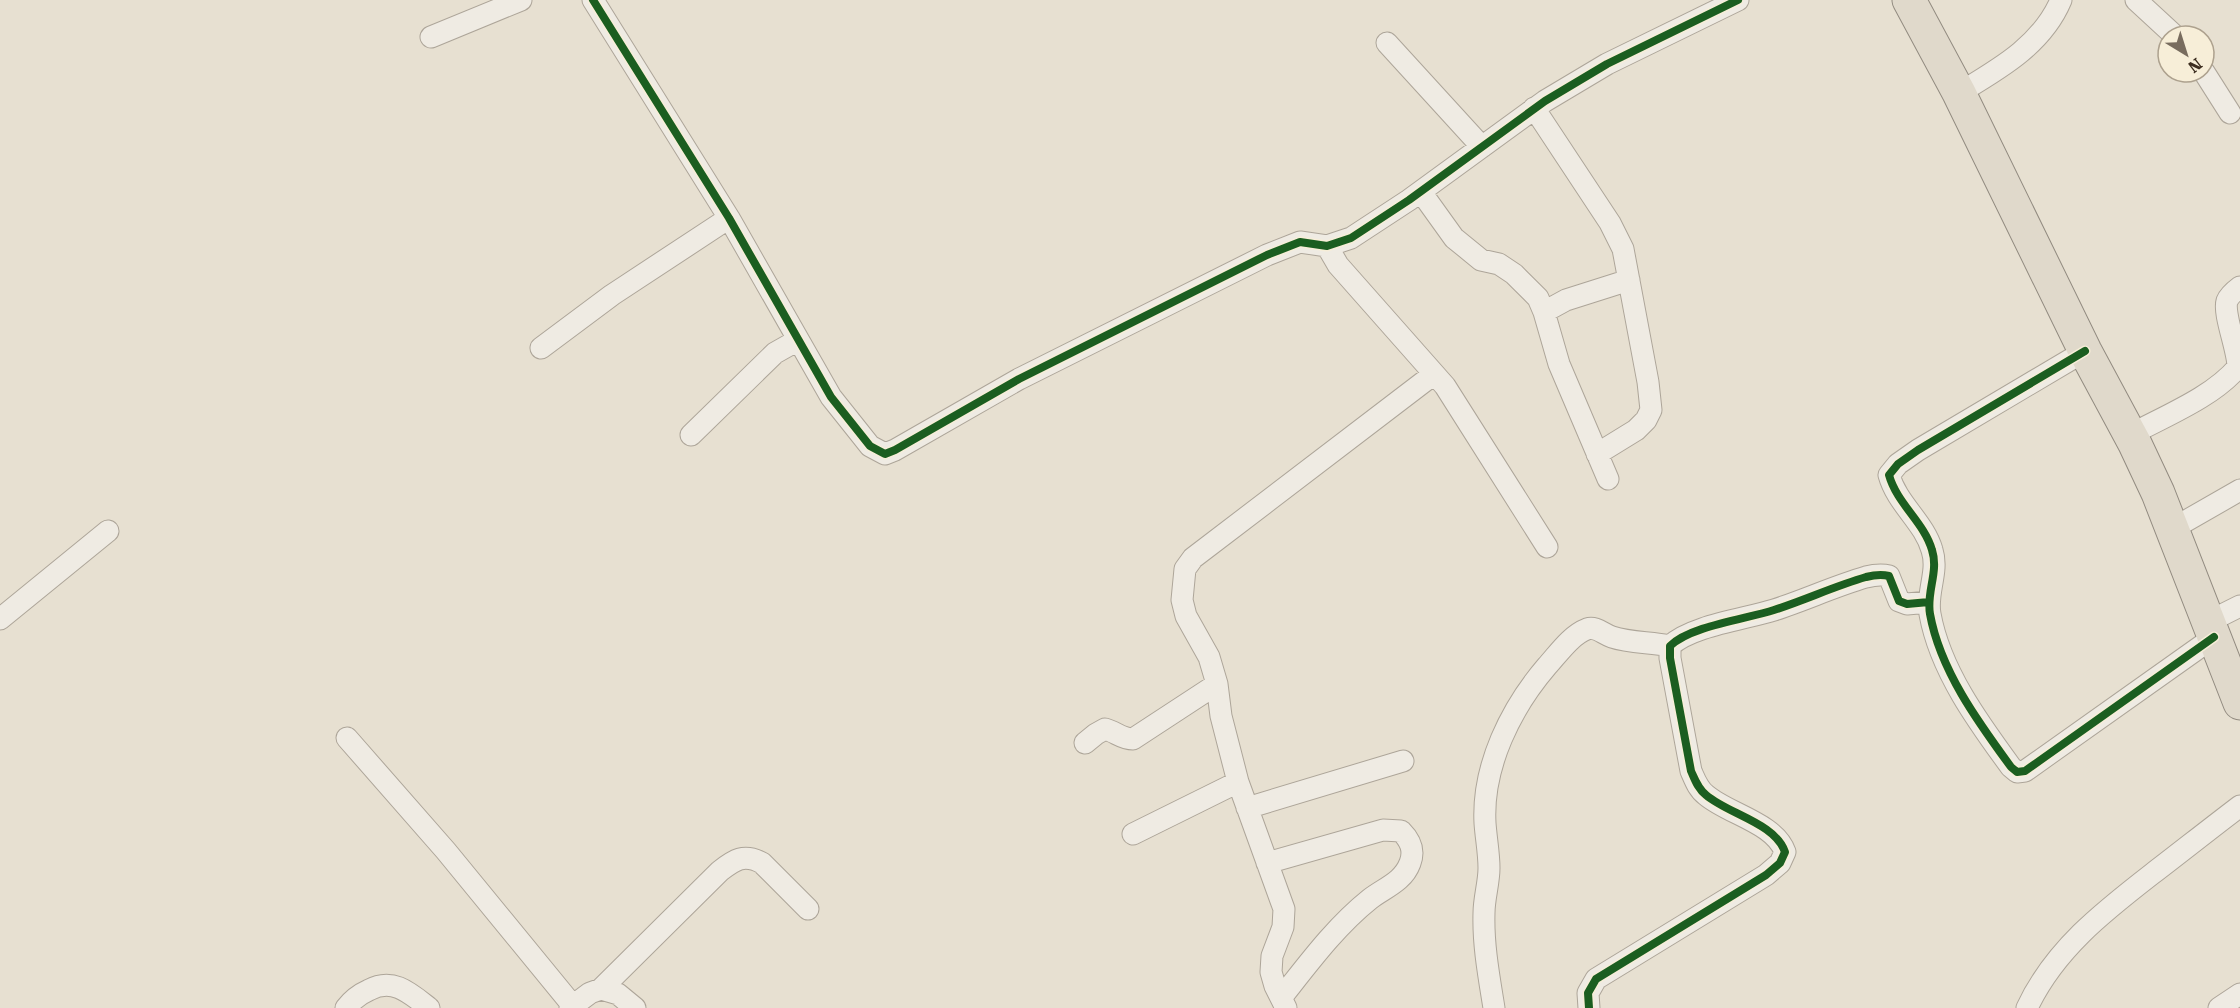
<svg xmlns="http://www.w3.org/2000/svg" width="2240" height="1008" font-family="'Roboto Serif',serif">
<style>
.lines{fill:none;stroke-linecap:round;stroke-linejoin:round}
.minor-casing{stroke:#ada599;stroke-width:23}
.trunk-casing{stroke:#928b80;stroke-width:35}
.minor{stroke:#efebe3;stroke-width:21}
.trunk{stroke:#e0d9cb;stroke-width:33}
.cycleway-casing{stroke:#f7eed8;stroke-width:11}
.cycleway{stroke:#1b5e20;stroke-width:8}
</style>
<rect width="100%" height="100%" fill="#e7e0d1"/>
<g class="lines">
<g class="minor-casing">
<path id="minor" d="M593,0L729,218L831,397L870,446L885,454L895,450L1019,379L1267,255L1300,242L1327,246L1351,238L1409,200L1545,101L1607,64L1738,0
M2136,0L2175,36
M431,37L521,0
M1387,43L1482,147
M2204,72L2230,113
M1959,93C1999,69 2042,45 2061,0
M1534,108L1610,223L1623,249L1648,382L1651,410L1646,420L1636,430L1597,454
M1421,192L1454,238L1481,260L1499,264L1514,274L1538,298L1544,312L1559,364L1608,479
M1327,246L1338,265L1445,386L1547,547
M1544,312L1566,300L1629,280
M541,348L612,295L729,218
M2085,351L1918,450L1898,464L1889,475C1897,504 1924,522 1932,550C1939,572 1926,592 1930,614C1940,670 1978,722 2011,767L2017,772L2025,771L2214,637
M691,435L775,353L798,340
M2130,435C2165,416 2213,397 2238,367C2238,350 2223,314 2227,301C2229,296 2236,290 2240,287
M2172,529L2240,490
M0,619L108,531
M2208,622L2240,606
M347,738L446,851L573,1006
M1085,743L1096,734L1105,729C1116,732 1122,739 1133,739L1217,684
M1247,808L1403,761
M1133,834L1238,782
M1267,863L1383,830L1401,831C1410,840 1415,850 1410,863C1403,882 1384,888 1370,899C1335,927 1308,964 1281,998
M601,989L720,871C734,860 744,853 762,863L808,909
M346,1008C352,1000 360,994 369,990C393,977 410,993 429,1008
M570,1008L590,993L601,989L618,994L635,1008
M1286,1008L1275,986L1271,972L1272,956L1283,927L1284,909L1238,782L1221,716L1217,684L1209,657L1186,616L1182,600L1185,569L1193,558L1434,374
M1494,1008C1489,977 1483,945 1484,913C1484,898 1489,883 1489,868C1489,853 1486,838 1485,823C1482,766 1511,708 1547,666C1558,654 1571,635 1587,629C1596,626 1603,634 1612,637C1630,643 1650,642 1670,646
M1589,1008L1588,993L1596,979L1766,875L1780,863L1785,852C1775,823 1728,814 1706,795C1698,789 1695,780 1691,771L1670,658V646C1690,626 1746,619 1774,610C1805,600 1835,586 1866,577C1874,575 1881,574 1889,576L1899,601L1907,604L1929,602
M2027,1008C2054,950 2103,912 2152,874C2182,851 2211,828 2240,806
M2219,1008L2240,994"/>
</g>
<g class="trunk-casing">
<path id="trunk" d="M1909,0L1959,93L2085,351L2135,444L2158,493L2240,703"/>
</g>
<use href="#minor" class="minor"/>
<use href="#trunk" class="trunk"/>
<g class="cycleway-casing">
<path id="cycleway" d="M593,0L729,218L831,397L870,446L885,454L895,450L1019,379L1267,255L1300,242L1327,246L1351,238L1409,200L1545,101L1607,64L1738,0
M2085,351L1918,450L1898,464L1889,475C1897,504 1924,522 1932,550C1939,572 1926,592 1930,614C1940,670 1978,722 2011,767L2017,772L2025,771L2214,637
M1589,1008L1588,993L1596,979L1766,875L1780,863L1785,852C1775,823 1728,814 1706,795C1698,789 1695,780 1691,771L1670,658V646C1690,626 1746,619 1774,610C1805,600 1835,586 1866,577C1874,575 1881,574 1889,576L1899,601L1907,604L1929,602"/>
</g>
<use href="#cycleway" class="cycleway"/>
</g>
<g transform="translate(2186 54) rotate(142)"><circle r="28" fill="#f7eed8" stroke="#ada18e" stroke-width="1.5"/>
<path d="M0-4.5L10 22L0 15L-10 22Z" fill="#786c5e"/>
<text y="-9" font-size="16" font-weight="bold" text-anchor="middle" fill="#3d2e20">N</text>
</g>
</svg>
